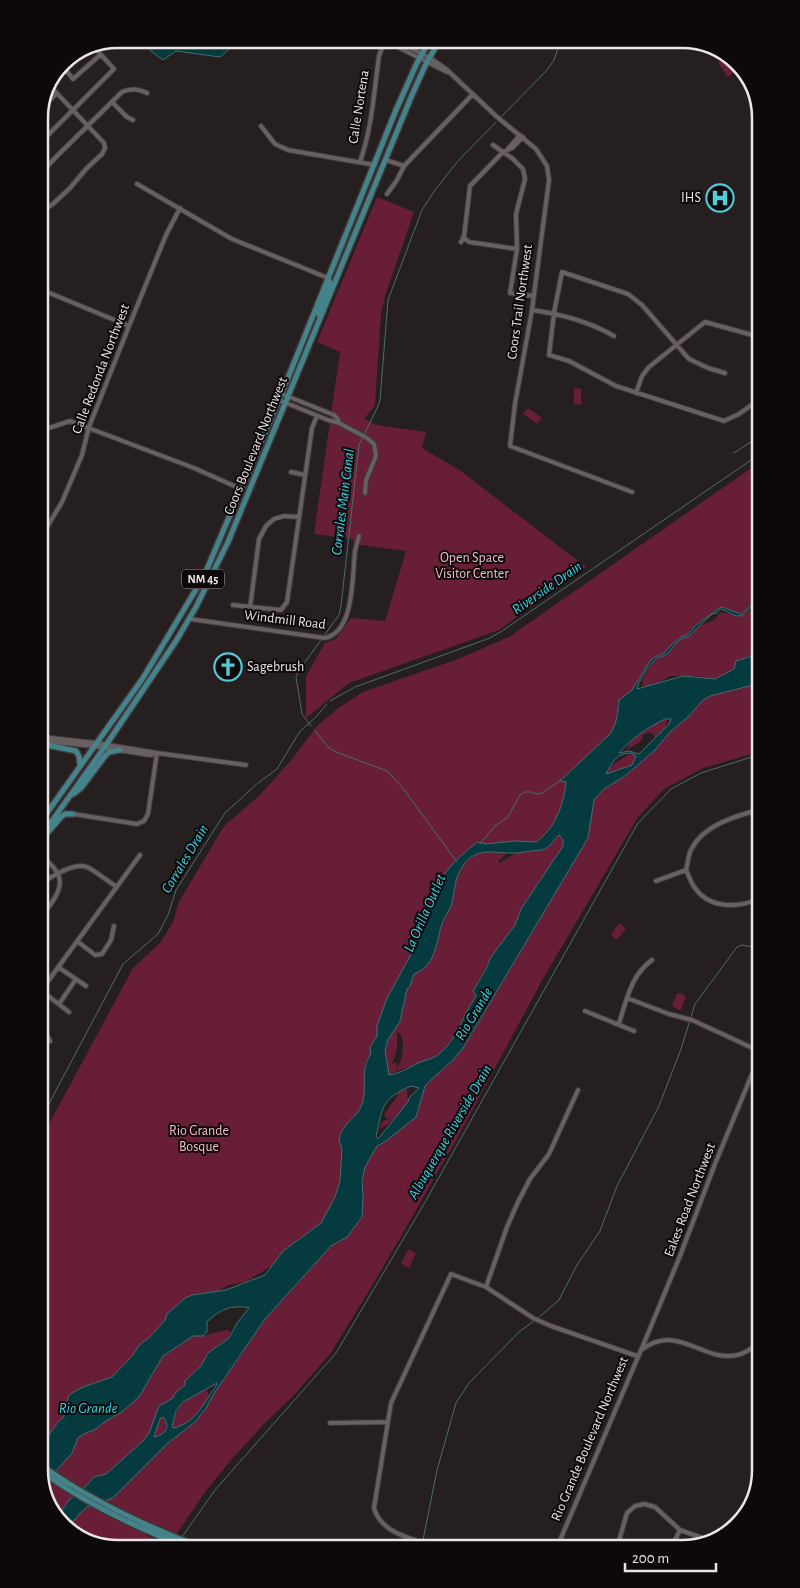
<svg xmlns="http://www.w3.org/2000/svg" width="800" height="1588" font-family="'Alegreya Sans',sans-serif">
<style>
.green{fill:#681e36;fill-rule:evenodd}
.water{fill:#053a3f;stroke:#4a6d71;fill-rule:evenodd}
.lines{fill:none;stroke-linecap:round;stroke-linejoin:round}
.stream{stroke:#4a6d71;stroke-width:1}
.minor-casing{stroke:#3f393a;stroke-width:6}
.major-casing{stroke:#3f393a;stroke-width:8}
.minor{stroke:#685f61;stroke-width:4}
.major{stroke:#45838a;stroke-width:5}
.labels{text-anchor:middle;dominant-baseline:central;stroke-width:4;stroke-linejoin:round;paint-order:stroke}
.shield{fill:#0d090a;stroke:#a8a3a4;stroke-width:1}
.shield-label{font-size:12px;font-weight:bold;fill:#eae5e6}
.street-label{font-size:14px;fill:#eae5e6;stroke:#0d090a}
.poi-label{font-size:14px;fill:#eae5e6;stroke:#0d090a;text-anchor:end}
.park-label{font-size:14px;fill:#f5bfca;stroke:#0d090a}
.water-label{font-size:15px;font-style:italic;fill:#35d6e5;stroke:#0d090a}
.rim{fill:none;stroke:#eae5e6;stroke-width:2.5}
</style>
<rect width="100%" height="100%" fill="#261f20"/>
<path class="green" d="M729,54L740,67L728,77L718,63Z
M377,197L414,212L385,296L381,314L375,405L364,419L377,425L426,432L422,448L458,469L586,567L499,630L349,683L306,718V676L325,643L336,639L351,618L385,621L406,551L353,544V539L314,534L340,352L317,342Z
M574,388L581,389V405L574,404Z
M528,408L542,418L537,424L523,414Z
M757,464L758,598L750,603L746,612L758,608V654L747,656L734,669L715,679L698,676H670L653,686H642L643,678L655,659L667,654L677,642L683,637H688L700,625L705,624L714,620L721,612L741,616L746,612L741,614L722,607L719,608L695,626L687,635L681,637L664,653L650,662L632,690L619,700C618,712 617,724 610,734L561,781H566C564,804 555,828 536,842L515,841L486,844L467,850L449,868L439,897L425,914L421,929L414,943V949L387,999L377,1026V1036L370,1047L371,1054L366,1061L364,1070L365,1094L362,1107L353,1118L342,1149L340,1181L335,1197L321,1223L283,1251L273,1265L255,1276L245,1282L228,1285L218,1291L192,1295L185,1298L167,1314L165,1320L149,1338L140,1344L133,1355L112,1377L83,1387L68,1402L64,1411V1417L58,1422L44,1442L43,1135L133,968L161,942L173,922L179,902L224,826L260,795L293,758L317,726L337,709L363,692L458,659L509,637Z
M229,654L238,655L236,668L227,667Z
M758,681V752L703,768L664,789L638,817L544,977L460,1133L419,1205L375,1281L330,1354L296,1393L266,1422L231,1460L205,1492L176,1535L143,1522L104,1501L128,1483L168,1443L195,1422L206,1408L213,1395L265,1319L331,1246L347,1237L362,1217L363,1199L362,1181L365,1167L377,1146L386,1141L416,1117L425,1086L434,1077L453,1060L463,1048L588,838L594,800L604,789L625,776L655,750L670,732L688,717L703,700L710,696L749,686Z
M665,719L667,721L665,728L655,737L651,732L642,735L643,737L640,742L626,750C632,734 651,726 665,719Z
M631,753L637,755L632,765L606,774L612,765Z
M559,834L563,840V846L521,908L515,925L491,957L473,991L476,996C463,1014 457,1040 439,1054C428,1063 403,1067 389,1075L385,1050L388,1040L400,1021L407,989L410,986L414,974L437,945L442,925L451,906L454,881L460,870L467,861L475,855L490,851H506L505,855L498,861L500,863L515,853L542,850L550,845ZM399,1032C406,1041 403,1060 396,1069L397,1063L395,1062L392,1065L397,1048V1033Z
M619,923L626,928L617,940L611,935Z
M680,993L686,997L681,1009L679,1010L672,1006L677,994Z
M407,1088L408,1102C399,1113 393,1122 380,1129L379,1128L382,1122L390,1118H386L384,1114L396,1098L398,1093Z
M408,1249L416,1253L409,1268L401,1264Z
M226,1330L230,1331L229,1338L208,1353L201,1366L185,1381V1385L175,1393L173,1398L159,1406L149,1433L143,1441L106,1474L94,1477L84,1488L69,1500L58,1516L45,1500V1480L57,1470L72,1453L77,1438L84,1434L96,1429L103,1423L123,1411L138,1397L163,1356L193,1336H203Z
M207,1389L209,1396C200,1411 192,1423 174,1428L172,1427C179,1400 185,1402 207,1389Z
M164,1417C170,1427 166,1434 154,1437L160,1419Z
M90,1506L147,1535L166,1548L113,1549L74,1536L65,1525C78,1519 78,1511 90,1506Z"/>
<path class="water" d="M141,39H241L220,57L176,51L163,60L152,52Z
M758,598V601C750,604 747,616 739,616C732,616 727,610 720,609L717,613L712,614L688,637C677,638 674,647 667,654C663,657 659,656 656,659C650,663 638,682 637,689L683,676L715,679L734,669L736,661L758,654V681L749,686L710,696L703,700L688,717L670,732L655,750L625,776L604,789L594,800L588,838L463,1048L453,1060L434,1077L425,1086L416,1117L386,1141L377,1146L365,1167L362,1181L363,1199L362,1217L347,1237L331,1246L265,1319L213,1395L206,1408L195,1422L168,1443L113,1498L87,1507L79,1514L75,1520L65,1525L58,1516L69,1500L84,1488L94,1477L106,1474L143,1441L149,1433L159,1406L173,1398L175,1393L185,1385V1381L201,1366L208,1353L229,1338L237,1323L249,1308C232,1304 219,1310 207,1322V1332L203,1336H193L163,1356L139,1397L123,1411L103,1423L96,1429L84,1434L78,1438L72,1453L57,1470L45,1480L44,1442L58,1422L64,1417L68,1397L72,1393L83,1387L112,1377L133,1355L140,1344L149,1338L165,1320L167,1314L185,1298L192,1295L226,1290L265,1275L283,1251L321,1223L335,1197L340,1181L342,1149L339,1140C340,1136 341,1132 343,1129C349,1120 359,1114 362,1104C368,1085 359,1071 371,1054L370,1047L377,1036V1026L387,998L414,949C414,944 423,918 426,913C429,907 434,902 439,897C438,894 437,891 438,888C440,873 465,851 478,842L486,844L515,841L536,842C555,829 564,804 566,782L560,781L610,734C617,724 618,712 619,700L632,690L650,661L655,657L664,653L671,645L681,637L687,635L695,626L719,608L722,607L741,614C748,610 750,603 758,598ZM665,719H671L669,724L639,754L629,751L619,753C632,738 647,728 665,719ZM631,753L636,756L632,765L606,774C612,762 617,753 631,753ZM559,835L563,840V846L521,909L515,925L491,957L486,969L473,991L476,996C463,1014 457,1040 439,1054C433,1059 425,1060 418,1063C408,1068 401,1073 389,1075L385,1050L388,1040L400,1021L407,989L410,986L414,974C435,966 436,945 441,927C443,919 448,913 451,906C456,889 453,878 465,863C479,846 498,854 515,853C518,853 539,850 542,850C549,848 554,840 559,835ZM411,1086L419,1088L409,1098L408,1102L378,1139L376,1136C383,1107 381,1099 411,1086ZM217,1383L216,1386C203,1403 197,1422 174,1428L172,1427L176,1411L183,1402ZM163,1417C171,1427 166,1434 154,1437L160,1419Z"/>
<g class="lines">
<path class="stream" d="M501,117L547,70L554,60L561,39
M734,453L757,438
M330,701L355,687L490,638L502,631L757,456
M311,726L302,714L296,677L300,669L339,615L341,606L359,445L378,406L380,400L388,300L422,210L435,190L458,161L496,122
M315,731L329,748L336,752L387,771L402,787L457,862
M480,844L495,826L508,817L520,795L524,792H531L537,794L542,793L561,780
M43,1115L123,964L158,934L168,915L176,890L225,813L258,783L277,769L300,731L315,718L327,704
M538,1318L559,1300L577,1265L600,1231L617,1186L659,1106L681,1049L695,1004L737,947L742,945L759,948
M182,1537L215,1490L336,1353L424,1204L638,823L671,789L701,773L758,755
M423,1540L437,1470L456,1403L469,1383L519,1332L534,1321
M423,1545V1546
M174,1549L177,1545"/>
<g class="minor-casing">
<path id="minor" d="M391,39L400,48L447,72
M397,39L403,44L430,58L446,69L496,116L536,149L547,166L549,180L532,310L515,404L510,446L632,492
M61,64L73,79L100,55
M112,102L127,117L133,120
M41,108L56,94
M261,126L275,144L288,150L375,165
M39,144L114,69L95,48
M493,145L513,159L523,169L525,179L516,214L517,249L510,293L534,296
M508,149L520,135
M386,160L404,166L473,94
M360,162C372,128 374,92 379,56L382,48L391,39
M39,175L57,156L122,92C130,88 140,89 147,93
M137,184L232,239L328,278
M387,194L397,180L404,166
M39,214L54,203L70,188L86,169L102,154L105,148L104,143L51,87
M463,237L469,242L517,249
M461,242L464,237L470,186L503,152L512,148L523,137
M40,289L129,326
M532,310C560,314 590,322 614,336
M725,373L708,368L689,359L642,305L628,294L562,272L554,313L549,355L569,361L616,386L724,421L739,414L757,401
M636,393L642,376L649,367L705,322L756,336
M282,394L334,415L338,419L339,423
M279,400L328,420L339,423L367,438L374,444L376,456L366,480L365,493
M40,431L70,421L194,468L241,489
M291,472L305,475
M41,537L62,502L82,455L89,427L129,326L166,235L180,208
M233,605L281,610L287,602L312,428L317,416
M250,608L259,539L266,526L274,519L284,516L299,517
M190,619L325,638C355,632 352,575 355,551C356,546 358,541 359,536
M42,737L96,743L157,753L246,765
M42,741L93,746L150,755L157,753
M73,814L137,824L144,821L148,814L157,753
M42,857C71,878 60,892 42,916
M686,870C688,863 688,854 692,848C704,825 736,816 758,810
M686,870C689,876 691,883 695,888C710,909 737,908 759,899
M656,881L686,870
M43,882C54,875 75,862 87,867C97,872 107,881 117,887
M77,941L95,955L102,954L111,940L114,926
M58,967L86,986
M43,988L140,855
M43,992L69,1012
M627,998L669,1014L692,1020L759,1051
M59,1004L76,979
M585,1011L634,1031
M616,1024L619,1023C627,999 631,975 652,960
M43,1030L46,1033L50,1041
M486,1287L507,1227L518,1202L530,1179L549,1154L578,1090
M642,1348L680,1256L715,1164L759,1057
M330,1423L388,1422
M618,1544L627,1513L635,1506L644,1504L655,1507L680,1530L714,1542
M673,1544L680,1530
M558,1545L641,1350C680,1321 704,1366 741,1354C749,1351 755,1346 761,1341
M432,1546C410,1538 381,1533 374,1508L391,1403L451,1274L486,1287L533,1318L551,1326L637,1356"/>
</g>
<g class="major-casing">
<path id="major" d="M319,315L320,311L330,283L328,278
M42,744L76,751L79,756L80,764
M73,794L81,788L105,756L109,752L120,750
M42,820L143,678L204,576L279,400L396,110L417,63L430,39
M42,835L104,748L176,641L196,607L228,542L412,95L425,66L440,39
M42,839L61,817L65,814H73
M45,1468C94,1502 147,1527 203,1548
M45,1474C89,1505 139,1529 190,1548"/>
</g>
<use href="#minor" class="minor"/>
<use href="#major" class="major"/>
</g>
<defs>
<g id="hospital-ring" transform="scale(1.4375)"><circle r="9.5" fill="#0d090a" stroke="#52cbd8" stroke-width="1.5"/><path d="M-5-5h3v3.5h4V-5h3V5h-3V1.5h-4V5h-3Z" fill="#52cbd8"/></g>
<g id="church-ring" transform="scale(1.4375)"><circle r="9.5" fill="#0d090a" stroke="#52cbd8" stroke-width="1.5"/><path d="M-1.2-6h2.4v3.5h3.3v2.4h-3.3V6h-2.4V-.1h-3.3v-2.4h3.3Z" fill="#52cbd8"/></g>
</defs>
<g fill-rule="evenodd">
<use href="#hospital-ring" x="720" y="198"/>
<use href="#church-ring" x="228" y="667"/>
</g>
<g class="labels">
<rect class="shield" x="182" y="569.5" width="42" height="19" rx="4"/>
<g class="shield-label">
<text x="203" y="579">NM 45</text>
</g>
<g class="street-label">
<text transform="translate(359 107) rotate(-81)">Calle Nortena</text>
<text transform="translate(520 302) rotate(-82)">Coors Trail Northwest</text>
<text transform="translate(101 369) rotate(-69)">Calle Redonda Northwest</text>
<text transform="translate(256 446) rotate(-68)">Coors Boulevard Northwest</text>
<text transform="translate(285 620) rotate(7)">Windmill Road</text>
<text transform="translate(690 1200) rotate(-69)">Eakes Road Northwest</text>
<text transform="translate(590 1439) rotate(-67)">Rio Grande Boulevard Northwest</text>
</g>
<g class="poi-label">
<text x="701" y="198">IHS</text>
<text x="247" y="667" text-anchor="start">Sagebrush</text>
</g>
<g class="park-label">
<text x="472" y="558">Open Space<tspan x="472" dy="16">Visitor Center</tspan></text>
<text x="199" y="1131">Rio Grande<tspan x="199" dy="16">Bosque</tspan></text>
</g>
<g class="water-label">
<text transform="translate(343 502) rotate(-83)">Corrales Main Canal</text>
<text transform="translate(547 588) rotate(-35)">Riverside Drain</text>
<text transform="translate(185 859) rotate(-59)">Corrales Drain</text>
<text transform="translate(425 913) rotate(-66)">La Orilla Outlet</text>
<text transform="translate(474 1014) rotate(-59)">Rio Grande</text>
<text transform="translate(450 1132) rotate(-60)">Albuquerque Riverside Drain</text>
<text x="88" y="1408">Rio Grande</text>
</g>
</g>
<path d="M0 0H800V1588H0ZM118 48H682A70 70 0 0 1 752 118V1470A70 70 0 0 1 682 1540H118A70 70 0 0 1 48 1470V118A70 70 0 0 1 118 48Z" fill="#0d090a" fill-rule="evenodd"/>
<path class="rim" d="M118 48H682A70 70 0 0 1 752 118V1470A70 70 0 0 1 682 1540H118A70 70 0 0 1 48 1470V118A70 70 0 0 1 118 48Z"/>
<path d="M625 1563v8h91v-8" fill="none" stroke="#eae5e6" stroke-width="2.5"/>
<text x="632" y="1563" font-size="15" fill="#eae5e6" stroke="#0d090a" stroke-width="4" paint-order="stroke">200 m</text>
</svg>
